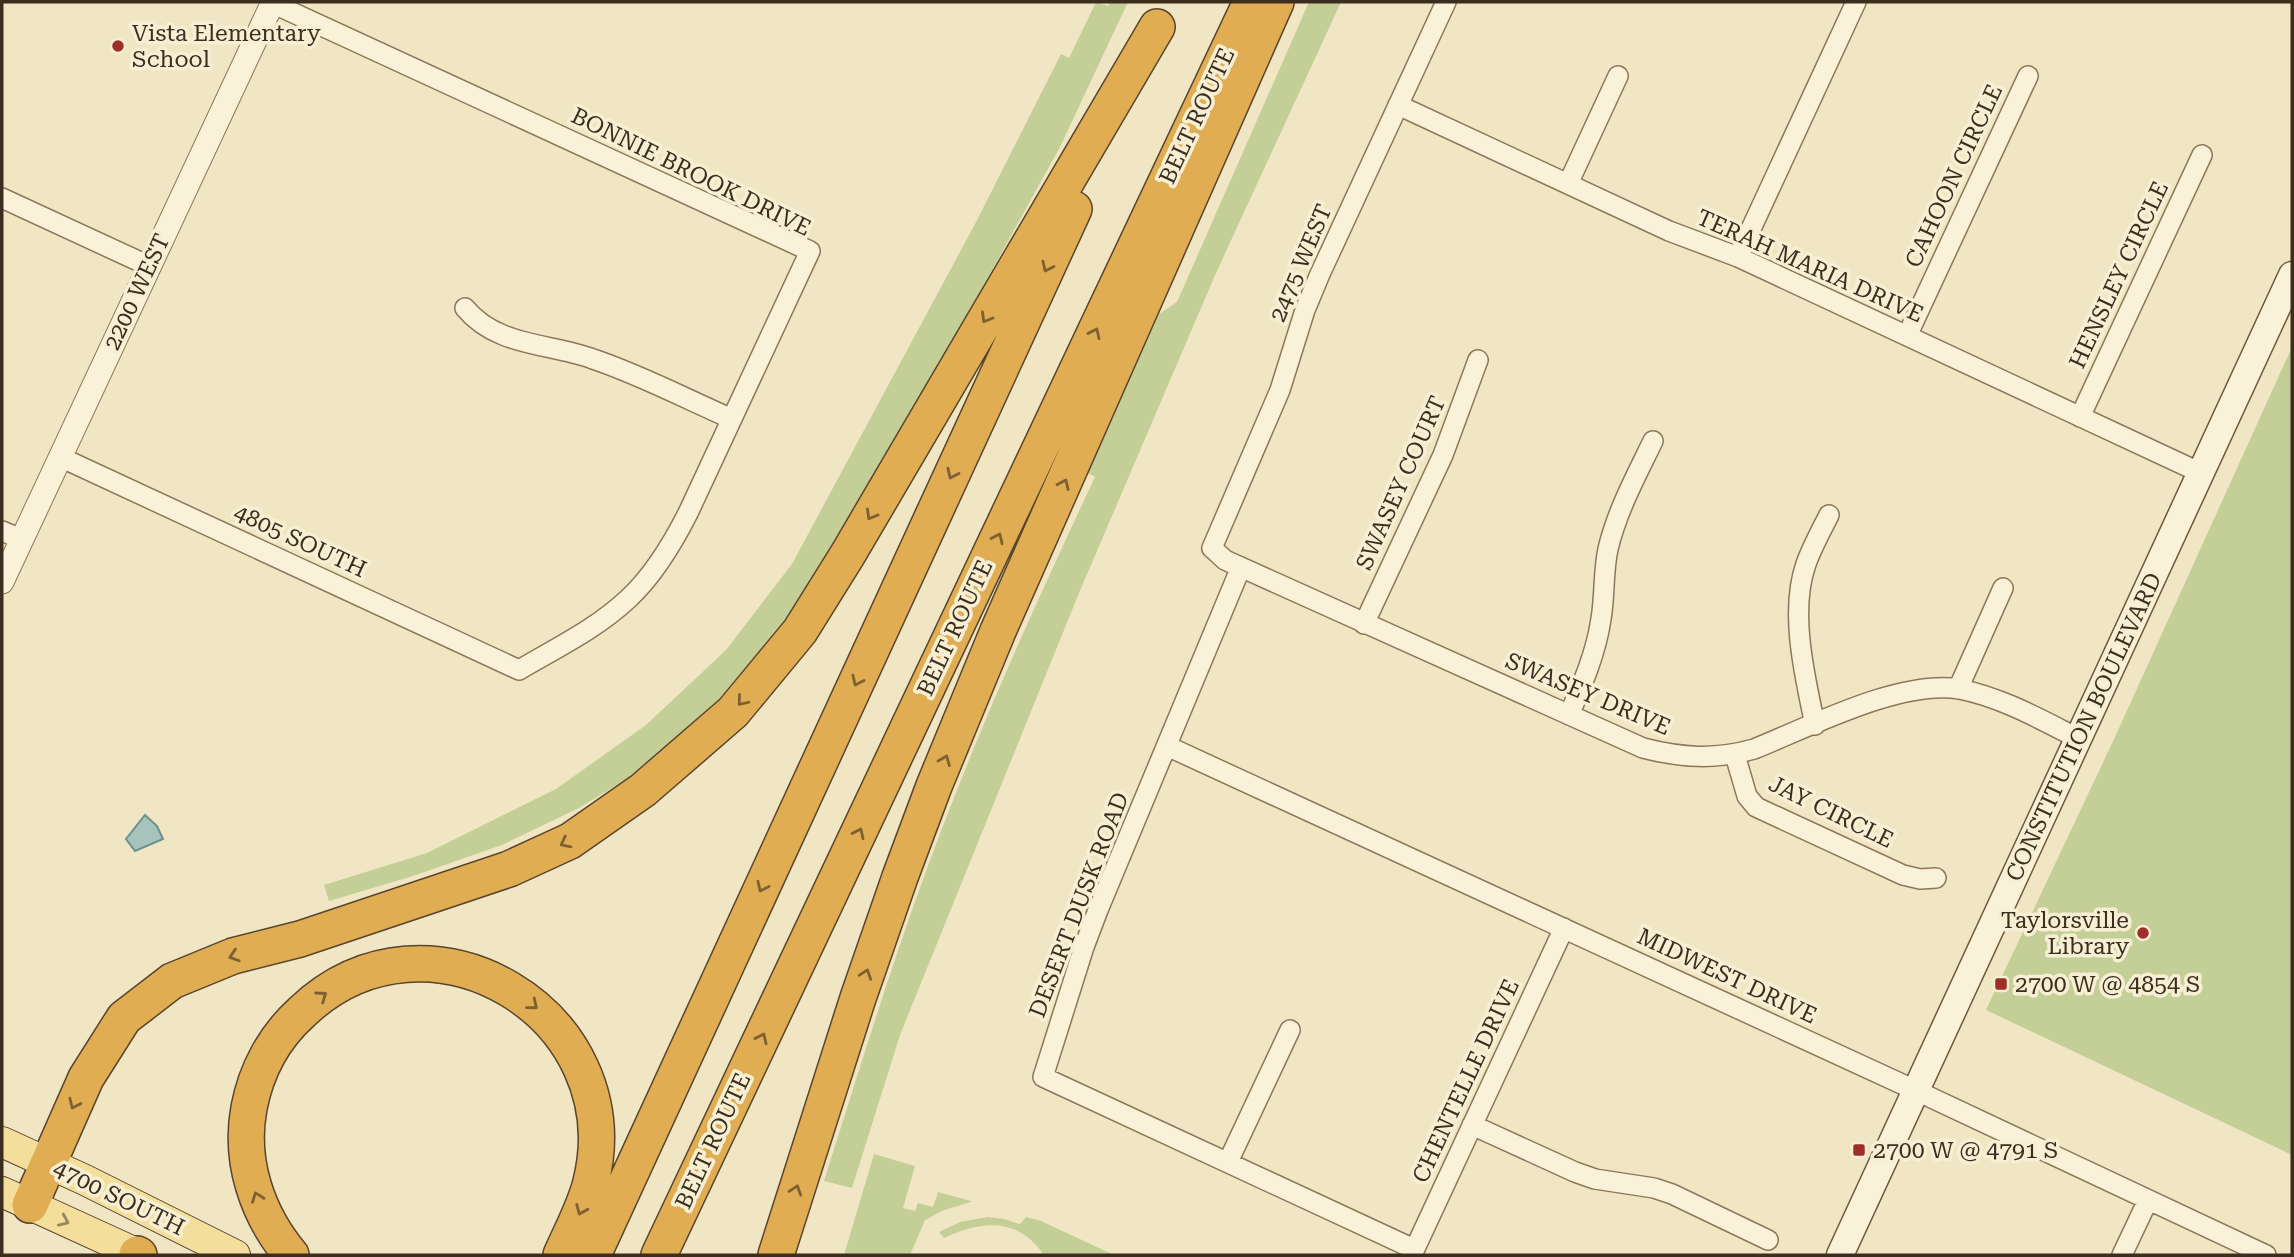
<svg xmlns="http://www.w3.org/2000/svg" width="2294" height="1257" font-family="'Roboto Serif',serif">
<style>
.green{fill:#c4cf98}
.water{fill:#a6c3bc;stroke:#6c928b;stroke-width:2}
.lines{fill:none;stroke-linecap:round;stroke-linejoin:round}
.minor-casing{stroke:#8b785a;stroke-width:22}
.tertiary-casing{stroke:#8b785a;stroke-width:25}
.secondary-casing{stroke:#6d583d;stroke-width:29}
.primary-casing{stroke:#59452e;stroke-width:32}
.motorway-casing{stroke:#59452e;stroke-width:38}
.minor{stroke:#faf2d8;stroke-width:19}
.tertiary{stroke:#faf2d8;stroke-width:23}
.secondary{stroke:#faf2d8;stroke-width:26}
.primary{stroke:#f4de9b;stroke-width:30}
.motorway{stroke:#e1ad53;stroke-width:35}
.oneway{stroke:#7d6133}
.oneway2{stroke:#98865c}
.poi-dot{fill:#9d2f28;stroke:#f7efd4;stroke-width:2.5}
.labels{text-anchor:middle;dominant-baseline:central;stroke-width:7;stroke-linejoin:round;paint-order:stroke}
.poi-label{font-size:23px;fill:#3b2e1e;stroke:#f7efd4;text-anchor:start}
.street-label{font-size:23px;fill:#3b2e1e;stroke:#f7efd4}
</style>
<rect width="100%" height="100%" fill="#f0e6c4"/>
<path class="green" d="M1096,2L1108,6L1110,2H1128L1060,147L823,576L727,697L674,744L625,780L579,808L502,845L413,876L329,901L324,885L427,853L556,789L646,725L726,650L792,564L975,224L1061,54L1069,58Z
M1309,2H1341L1216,273L1079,593L900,1035L852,1188L824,1181C863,1058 901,933 948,813C992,699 1043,588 1095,477L1088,473L1159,314L1177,302Z
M2292,347V1155L1986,1010L2115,737Z
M874,1154L915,1166L903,1208L915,1211L918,1203L933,1207L938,1192L971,1201V1202L944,1210L925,1220L910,1255H844Z
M988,1217L1004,1219L1020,1224L1026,1217L1041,1221L1114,1255H1044C1018,1217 982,1220 944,1238L939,1232L960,1222Z"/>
<path class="water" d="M145,815L157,826L163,839L135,851L126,839Z"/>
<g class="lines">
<g class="minor-casing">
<path id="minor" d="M1446,2L1320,274L1305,310L1280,390L1212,548L1225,560L1643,748C1682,758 1715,760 1754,749C1809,727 1901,679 1959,689C2001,697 2042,720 2079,739
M1398,105L1669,231L1738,257L2201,473
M1568,184L1618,76
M2,198L149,266
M1738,257L1856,2
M465,308C497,347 550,343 593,359C641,375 686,399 732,419
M1907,336L2028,76
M2080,417L2202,155
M60,457L519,670C556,648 596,629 628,599C654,575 673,543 689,511L810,251L272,3
M2,531L21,539
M1241,567L1098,910L1084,947L1043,1077L1414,1249
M1364,624L1443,455L1478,360
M1958,689L2003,588
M1569,715C1583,683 1596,653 1601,619C1605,596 1603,572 1608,549C1617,511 1636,476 1653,441
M1815,725C1805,677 1789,612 1806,564C1812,547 1821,531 1829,515
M1167,746L1917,1091L2266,1255
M1735,755L1747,796L1756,807L1903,875L1920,879L1936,878
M1472,1125L1575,1172L1595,1179L1654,1188L1672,1194L1768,1240
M1228,1162L1290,1030
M1412,1255L1564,928
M2122,1255L2148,1200"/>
</g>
<g class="tertiary-casing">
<path id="tertiary" d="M2,582L273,2"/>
</g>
<g class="secondary-casing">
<path id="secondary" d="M1840,1255L2292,275"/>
</g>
<g class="primary-casing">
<path id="primary" d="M2,1142L85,1180L235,1255
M2,1192L140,1255"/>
</g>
<g class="motorway-casing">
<path id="motorway" d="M30,1205L86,1078L124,1018L172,981L233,956L300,939L509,869L570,841L643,790L733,712L800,631L848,554L1157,27
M137,1254L139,1255
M291,1255C257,1214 239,1161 249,1108C256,1071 274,1037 302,1012C428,892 632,1014 591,1182C585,1207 571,1232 561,1255
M593,1255L1074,209
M659,1255L1251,2
M776,1255L858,998L900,877L934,786L998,631L1276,2"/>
</g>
<use href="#minor" class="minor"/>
<use href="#tertiary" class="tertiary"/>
<use href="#secondary" class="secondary"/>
<use href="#primary" class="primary"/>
<use href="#motorway" class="motorway"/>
</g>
<defs><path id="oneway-chevron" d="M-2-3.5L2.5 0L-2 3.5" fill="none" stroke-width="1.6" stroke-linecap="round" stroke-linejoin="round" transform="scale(1.75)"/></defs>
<g class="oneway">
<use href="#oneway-chevron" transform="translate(1047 267) rotate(115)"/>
<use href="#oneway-chevron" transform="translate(986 318) rotate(120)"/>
<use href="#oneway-chevron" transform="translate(1095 333) rotate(-65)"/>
<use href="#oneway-chevron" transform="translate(952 474) rotate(115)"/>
<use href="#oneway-chevron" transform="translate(1064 484) rotate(-66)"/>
<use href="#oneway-chevron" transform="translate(871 515) rotate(120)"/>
<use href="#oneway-chevron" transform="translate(998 538) rotate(-65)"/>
<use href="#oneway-chevron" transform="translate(857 681) rotate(115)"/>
<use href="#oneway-chevron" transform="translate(742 701) rotate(130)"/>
<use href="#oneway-chevron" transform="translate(945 760) rotate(-68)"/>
<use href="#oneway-chevron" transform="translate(859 833) rotate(-65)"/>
<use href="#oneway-chevron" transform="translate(565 843) rotate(153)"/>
<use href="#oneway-chevron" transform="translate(762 887) rotate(115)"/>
<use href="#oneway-chevron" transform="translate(234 956) rotate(162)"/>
<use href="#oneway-chevron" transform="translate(866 974) rotate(-71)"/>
<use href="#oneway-chevron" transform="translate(322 996) rotate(-35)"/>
<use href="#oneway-chevron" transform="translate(533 1005) rotate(39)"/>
<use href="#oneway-chevron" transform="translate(762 1038) rotate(-65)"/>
<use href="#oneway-chevron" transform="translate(74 1104) rotate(115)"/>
<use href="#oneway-chevron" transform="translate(796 1190) rotate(-72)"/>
<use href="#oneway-chevron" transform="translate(257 1197) rotate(-110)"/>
<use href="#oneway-chevron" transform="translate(581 1210) rotate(113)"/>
</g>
<use class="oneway2" href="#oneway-chevron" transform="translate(64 1221) rotate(24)"/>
<g class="poi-dot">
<circle cx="118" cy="46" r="7"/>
<circle cx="2143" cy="933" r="7"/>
<rect x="1994" y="977" width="14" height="14" rx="3.5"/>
<rect x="1852" y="1143" width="14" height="14" rx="3.5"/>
</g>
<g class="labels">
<g class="poi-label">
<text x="132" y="33">Vista Elementary<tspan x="132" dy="26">School</tspan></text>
<text x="2129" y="920" text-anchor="end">Taylorsville<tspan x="2129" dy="26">Library</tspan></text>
<text x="2015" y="984">2700 W @ 4854 S</text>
<text x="1873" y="1150">2700 W @ 4791 S</text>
</g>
<g class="street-label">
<text transform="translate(1197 116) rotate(-65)">BELT ROUTE</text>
<text transform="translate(691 172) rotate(26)">BONNIE BROOK DRIVE</text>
<text transform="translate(1954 176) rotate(-65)">CAHOON CIRCLE</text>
<text transform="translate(1301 263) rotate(-67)">2475 WEST</text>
<text transform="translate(1810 266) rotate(24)">TERAH MARIA DRIVE</text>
<text transform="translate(2119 275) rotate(-65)">HENSLEY CIRCLE</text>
<text transform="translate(137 292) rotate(-65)">2200 WEST</text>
<text transform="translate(1401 483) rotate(-66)">SWASEY COURT</text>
<text transform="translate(300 541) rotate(25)">4805 SOUTH</text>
<text transform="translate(955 628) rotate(-65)">BELT ROUTE</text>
<text transform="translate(1588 694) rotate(23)">SWASEY DRIVE</text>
<text transform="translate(2084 727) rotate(-65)">CONSTITUTION BOULEVARD</text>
<text transform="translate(1831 812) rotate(26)">JAY CIRCLE</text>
<text transform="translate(1079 905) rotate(-69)">DESERT DUSK ROAD</text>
<text transform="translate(1727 976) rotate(25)">MIDWEST DRIVE</text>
<text transform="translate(1466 1081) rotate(-65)">CHENTELLE DRIVE</text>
<text transform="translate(713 1141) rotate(-65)">BELT ROUTE</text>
<text transform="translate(119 1198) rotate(26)">4700 SOUTH</text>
</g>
</g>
<rect width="2294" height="1257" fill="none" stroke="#3b2e1e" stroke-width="7"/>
</svg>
